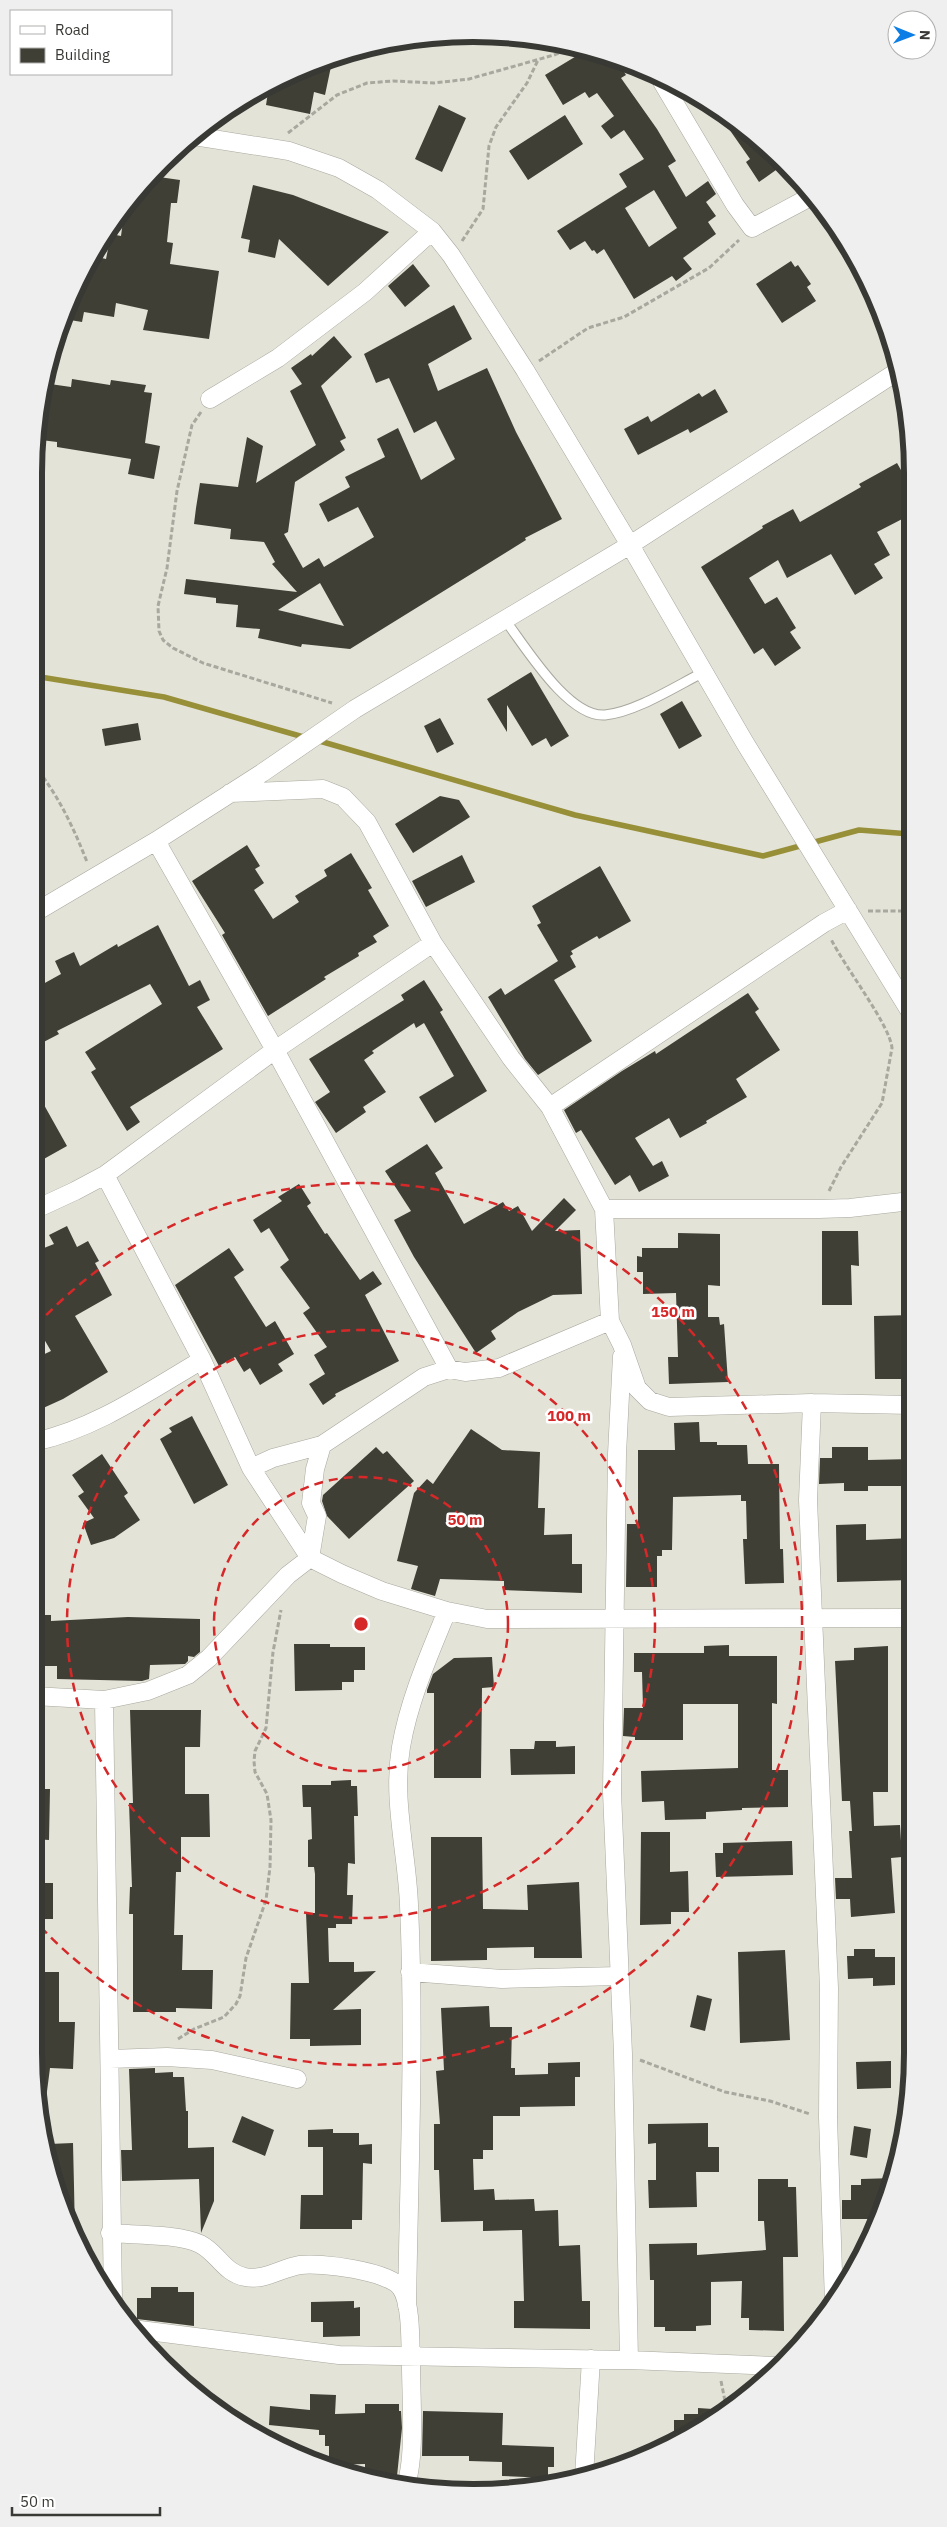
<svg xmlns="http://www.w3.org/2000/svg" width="947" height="2527" font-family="'IBM Plex Sans',sans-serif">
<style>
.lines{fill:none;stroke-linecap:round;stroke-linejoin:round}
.stream{stroke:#988f39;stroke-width:5.5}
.building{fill:#403f36;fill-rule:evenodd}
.service-casing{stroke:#a9a89e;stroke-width:11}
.minor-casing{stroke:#a9a89e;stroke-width:19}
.path{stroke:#a8a89f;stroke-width:3;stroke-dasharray:5 2.5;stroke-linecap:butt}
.service{stroke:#fff;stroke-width:9}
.minor{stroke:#fff;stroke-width:18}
.ring{fill:none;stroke:#d62828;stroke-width:2.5;stroke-dasharray:9 6}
.rim{fill:none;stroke:#383834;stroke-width:6}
.centre{fill:#d62828;stroke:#fff;stroke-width:2.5}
.ring-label{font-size:15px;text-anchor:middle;font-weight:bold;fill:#d62828;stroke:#fff;stroke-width:5;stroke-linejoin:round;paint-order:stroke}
</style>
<rect width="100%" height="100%" fill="#e4e3d8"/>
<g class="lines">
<path class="stream" d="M34,676L164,697L307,738
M316,740L575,815L763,856L859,830L910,834"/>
</g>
<path class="building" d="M588,49L618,63L626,75L621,78L657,129L676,161L668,166L686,197L708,181L716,194L706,202L716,216L708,222L716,234L683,258L692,269L676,281L672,276L634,299L604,249L597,254L594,250L592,251L585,241L570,250L557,231L627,187L619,174L644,159L624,130L611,139L601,126L614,116L597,93L589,98L585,92L563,105L545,75ZM654,190L677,228L649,247L625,208Z
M333,57L325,95L314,92L310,114L266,105L269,86Z
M439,105L466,118L442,172L415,159Z
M565,115L583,144L528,180L509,151Z
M726,115L761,146L783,165L759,182L746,162L750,159L722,119Z
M152,176L180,180L177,203H171L167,242L173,243L170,264L219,271L209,339L143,330L148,310L116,303L114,317L84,312L82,322L64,319L79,279L93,256L106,259L111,234L121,236L125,206Z
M253,185L293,195L389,232L328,286L279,239L275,258L248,252L250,240L241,238Z
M791,261L795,267L798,265L811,284L807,287L816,301L782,323L756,284Z
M413,264L430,286L405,307L388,286Z
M454,305L472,339L428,364L438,391L487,368L516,432L562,519L525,538L526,540L350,649L302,644L301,647L258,638L260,629L236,627L238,605L216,603V598L184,594L186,579L297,592L272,564L275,562L264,542L230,539L231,529L194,524L196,508L200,483L238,487L247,437L263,446L256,483L316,445L290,391L302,384L291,368L311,354L312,356L334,336L352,357L321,386L346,438L340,441L345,450L295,482L288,532L284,534L303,568L319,558L324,567L374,537L358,507L328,522L319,504L350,487L345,477L385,457L377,439L398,428L421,480L455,459L436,421L414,433L389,378L376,383L364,354ZM320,583L344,626L278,610L301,595Z
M72,379L110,385L111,380L146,385L144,392L152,393L145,443L160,446L154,479L128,474L131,459L57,447V442L41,440L44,425L40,424L44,399H48L50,384L71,387Z
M715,389L728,412L690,433L688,429L638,455L624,429L648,416L651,422L699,393L702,397Z
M897,463L910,486V515L877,532L890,555L874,564L883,578L855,595L831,554L787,578L778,560L749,578L765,604L777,597L796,628L790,632L801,648L775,666L763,648L754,654L701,567L763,528L762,526L793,509L800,522L861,487L859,484Z
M531,672L569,736L551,747L546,738L532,746L507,705V732L487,699Z
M682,701L702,736L679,749L660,714Z
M440,718L454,744L437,753L424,726Z
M138,723L141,740L105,746L102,729Z
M440,796L459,800L470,817L413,853L395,824Z
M247,845L260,866L255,869L264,883L254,890L273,919L299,902L295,896L327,876L324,870L351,853L372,888L368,890L389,926L373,936L377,942L358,953L359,956L324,977L326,979L268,1016L222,935L225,933L192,881Z
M462,855L475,882L426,907L412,881Z
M600,866L631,921L599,939L597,936L571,951L573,954L570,956L576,967L554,980L592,1041L538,1075L525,1059L488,997L501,988L505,995L558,961L537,925L541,923L532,906Z
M158,925L189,986L200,980L210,1000L197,1007L223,1049L130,1107L140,1122L127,1131L91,1072L96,1069L85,1052L162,1004L150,984L57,1031L59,1034L34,1047V989L61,974L55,961L74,952L80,966L117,944L118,947Z
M424,980L443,1010L440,1012L487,1091L435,1123L419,1097L454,1076L424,1023L416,1028L414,1023L372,1051L374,1053L364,1060L386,1092L363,1107L366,1112L336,1133L315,1102L330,1092L309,1059L404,1000L401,995Z
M748,993L759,1009L755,1012L780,1050L736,1079L747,1097L706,1121L707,1123L680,1138L669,1118L635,1138L653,1166L662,1161L669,1176L639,1192L630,1175L615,1185L581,1130L576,1133L564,1110L622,1071L655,1051L656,1054Z
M34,1087L67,1146L42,1160L34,1145Z
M427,1144L443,1168L435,1173L464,1224L503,1202L509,1211L518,1206L532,1231L564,1198L576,1210L555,1231L580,1230L582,1294L553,1295L518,1312L491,1331L496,1339L476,1353L414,1257L394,1220L411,1211L385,1171Z
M299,1184L311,1203L307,1206L325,1234L327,1233L360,1280L373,1271L382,1284L365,1295L399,1361L335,1394L336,1396L323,1405L309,1384L325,1374L314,1355L327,1347L303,1313L310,1308L280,1267L289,1260L269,1228L261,1233L253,1220L282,1201L278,1197Z
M67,1226L77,1247L88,1241L99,1261L95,1263L112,1295L75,1316L108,1372L63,1399L41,1409L34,1392V1359L51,1351L34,1322V1252L54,1244L49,1235Z
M822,1231H858L859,1266L851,1265L852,1305H822Z
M678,1233L720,1234V1286L708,1285V1317H719L720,1325L724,1324L728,1382L669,1384L668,1357H678L676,1293L643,1294V1272H637V1256L642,1257V1248H678Z
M229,1248L244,1270L234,1277L266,1327L275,1321L294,1354L278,1364L283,1371L260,1385L250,1368L244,1372L235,1357L219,1366L175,1285Z
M912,1315V1379H875L874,1316Z
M192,1416L228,1485L194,1504L160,1439L172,1432L169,1428Z
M699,1422L700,1442H717V1445H747L748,1464H779L780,1549H783L784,1583L745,1584L743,1539H747L746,1501H741V1495L709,1496L673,1497L672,1550H662V1556H657V1587H626L627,1524H638V1450H675L674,1423Z
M471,1429L502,1450L540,1452L538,1508H545L544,1535L572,1534V1564H582V1593L504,1590V1581L440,1579L435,1596L411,1589L418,1566L397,1561L414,1493L427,1479L433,1484Z
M376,1447L383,1454L387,1451L414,1481L349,1539L327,1516L322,1501L323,1495Z
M832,1447H868V1460L912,1459V1486H868V1491H844V1483L819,1484L820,1458H832Z
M102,1454L128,1493L124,1496L140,1520L114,1538L91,1545L83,1523L94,1518L78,1496L84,1492L72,1475Z
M866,1524V1540L912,1538V1580L837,1582L836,1525Z
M34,1615H51V1621L128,1617L200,1619V1652L194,1657L188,1656V1661L185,1664L150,1665L149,1679L142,1681L57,1679V1666H34Z
M294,1644H330V1647H365V1670H354V1682H342V1690L295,1691Z
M729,1645V1656H777V1704L772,1703V1770H788V1807L742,1808V1810L706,1812V1819L665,1820L664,1801L642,1802L641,1771L738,1768V1704H683V1740H635V1737L623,1736L624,1708H643L642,1672H634V1653H704V1646Z
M888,1646V1792H873L874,1826L900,1825L902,1857L891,1858L895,1913L851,1917L850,1899H836L835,1878H852L849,1831H852L850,1801H842L835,1661L854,1660V1648Z
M492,1657L494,1687L482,1688L481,1778H434V1693H427V1690L433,1674L454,1658Z
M130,1710H201L200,1747H185V1794H209L210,1837H181V1872H176L174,1935H183L182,1970H213L212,2009L176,2008V2012H133V1914H129L130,1887H132L129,1803H133Z
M535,1741H556V1747L575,1746V1774L511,1775L510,1749H534Z
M351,1780V1786H357L358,1816H354L355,1864L348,1863L347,1895H353L352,1924H336V1928H328L329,1962H354V1972L376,1971L333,2010L361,2009V2045L310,2046V2039H290L291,1983H309L306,1913H315V1874L314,1867H308V1840L312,1839L311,1807H303L302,1785H331V1781Z
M34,1789H50L49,1840L34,1839Z
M641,1832H670V1872L688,1871L689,1912H671V1924L640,1925Z
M431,1837H482L483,1909L528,1910L527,1885L579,1882L582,1958H534V1947L487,1948V1960L431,1961Z
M792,1841L793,1875L716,1877L715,1853H723V1843Z
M34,1883H53V1919H34Z
M854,1949H875V1957H895V1985L873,1986V1978L848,1979L847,1956H854Z
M785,1950L790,2040L740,2043L738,1952Z
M34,1972H59V2022H75L73,2069L50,2068L46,2099H41L34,2054Z
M697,1995L712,1999L705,2031L690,2027Z
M489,2006L490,2027H512L511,2068H515V2075L548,2074V2063L580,2062V2077H575V2106L520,2107V2116H493V2150H483V2159H473L474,2190L494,2189L495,2200L534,2199L535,2211L558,2210L559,2246L580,2245L582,2301H590V2329L514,2328V2301H524L522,2230L483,2231V2221L441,2222L439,2170H434V2124H440L436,2071L444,2070L441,2008Z
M891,2061V2088L857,2089L856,2062Z
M155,2068V2073L173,2072V2077H184L186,2111H188V2148L214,2147V2201L201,2233L199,2179L122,2181L121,2150H132L129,2069Z
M242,2116L274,2130L265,2156L232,2142Z
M708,2123V2147H719V2172H696L697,2207L649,2208L648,2180H656V2143L648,2144V2124Z
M854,2126L871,2129L867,2158L850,2155Z
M333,2129V2133H359V2145L372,2144V2164L363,2163L362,2220H352V2229H300L301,2195H323V2147H308V2130Z
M73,2143L74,2186L75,2234L57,2195L49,2144Z
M894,2178L879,2219H842V2200H851V2185H861V2179Z
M758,2179H788V2187H796L798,2257H783L784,2331L749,2330V2318H741L742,2281L711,2282V2325L696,2326V2331H665V2327H654V2280H650L649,2244L697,2243V2255L766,2250L764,2221H758Z
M151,2287H178V2292H194V2326L137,2319V2298H151Z
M354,2301V2308L360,2307V2336L323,2337V2322H311V2302Z
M310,2394L336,2395L335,2414L365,2413V2404H399V2411H401L402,2428L397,2476H365V2464L329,2465V2446H325V2435H319V2430L269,2425L270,2406L310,2410Z
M698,2408L713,2409V2414H724L718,2419L674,2443V2420H684V2414H698Z
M423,2411L503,2413L502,2445L554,2447V2467H548V2478L502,2476V2462L469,2461V2456H422Z"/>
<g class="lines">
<g class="service-casing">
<path id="service" d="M505,620C525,646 568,718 605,715C636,712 676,686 704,672"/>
</g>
<g class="minor-casing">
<path id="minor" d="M662,82L735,205L752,228L812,196
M194,136L289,151L339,168L378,190L432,231L451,255L525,370L630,545L745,743L911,1013
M210,399L278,358L365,292L432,231
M230,793L323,789L343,797L367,822L433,943L511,1058L550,1107L604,1209L610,1321L622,1345L637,1388L650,1401L669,1407L812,1403L912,1405
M156,841L275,1050L449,1369
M34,913L156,841L262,773L355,709L630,545L898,371
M550,1107L824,923L848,910
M105,1175L202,1360L251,1468L310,1558L342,1574L382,1591L447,1611L487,1619L912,1618
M604,1209H819L850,1208L911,1201
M34,1210L75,1191L105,1175L275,1050L433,943
M622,1356L617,1454L612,1792L623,2054L629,2360
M812,1403L808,1500L829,1988L828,2117L834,2303
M34,1442C95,1429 149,1391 202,1360
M251,1468L273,1458L322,1445L424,1377L449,1369L465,1372L499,1368L610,1321
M34,1696L104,1700L148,1691L188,1675L209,1658L288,1575L310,1558L317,1516L311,1503L315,1469L322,1445
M104,1700L113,2301
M410,1972L502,1979L619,1976
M110,2059L167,2057L212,2060L297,2079
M110,2233C134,2235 181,2234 200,2244C218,2253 224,2273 245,2277C265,2281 281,2268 300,2265C319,2262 390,2271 401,2288C412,2304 410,2346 411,2366C411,2397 416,2460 405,2487
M407,2306C409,2173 415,2039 409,1905C407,1852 392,1800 401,1747C409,1700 429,1655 447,1611
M132,2329L339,2355L629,2360L775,2366
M584,2477L591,2359"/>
</g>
<path class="path" d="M288,133L337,95L367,83L393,81L434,83L469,79L554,55L574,47
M462,241L483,209L489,146L496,127L527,83L538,60
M539,361L588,328L624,317L709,268L739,240
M201,412L192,425L177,491L167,568L158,606L159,631L163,640L173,648L203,663L332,703
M34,765C58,795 73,826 87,862
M868,911H911
M829,1191L841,1167L882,1103L892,1048C890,1025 844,966 831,939
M178,2039L194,2029L224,2017L236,2004L240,1996L246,1958L266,1900L270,1867L271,1820L267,1794L255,1772L254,1761L255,1751L266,1728L273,1652L281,1610
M640,2060L725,2092L770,2101L810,2114
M721,2381L727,2411"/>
<use href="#service" class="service"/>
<use href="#minor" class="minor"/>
</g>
<g class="ring">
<circle cx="361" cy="1624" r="147"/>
<circle cx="361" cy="1624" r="294"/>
<path d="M36 1326A441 441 0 1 1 36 1922"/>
</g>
<path d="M0 0H947V2527H0ZM473 42H473A431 431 0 0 1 904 473V2053A431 431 0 0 1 473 2484H473A431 431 0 0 1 42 2053V473A431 431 0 0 1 473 42Z" fill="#efefef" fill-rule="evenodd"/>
<path class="rim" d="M473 42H473A431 431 0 0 1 904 473V2053A431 431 0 0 1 473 2484H473A431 431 0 0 1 42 2053V473A431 431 0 0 1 473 42Z"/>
<circle cx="361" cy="1624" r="8" class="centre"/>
<g class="ring-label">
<text x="673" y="1317">150 m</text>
<text x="569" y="1421">100 m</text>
<text x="465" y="1525">50 m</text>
</g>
<rect x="10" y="10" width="162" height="65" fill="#ffffff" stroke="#afafae"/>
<rect x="20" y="26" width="25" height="8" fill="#ffffff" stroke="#afafae"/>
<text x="55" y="35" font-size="15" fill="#383834">Road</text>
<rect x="20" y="48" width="25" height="15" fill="#403f36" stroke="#afafae"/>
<text x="55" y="60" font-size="15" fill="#383834">Building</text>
<g transform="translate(912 35) rotate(91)"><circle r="24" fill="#ffffff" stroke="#afafae"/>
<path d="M0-4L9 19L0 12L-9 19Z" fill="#0c7ee5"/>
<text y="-8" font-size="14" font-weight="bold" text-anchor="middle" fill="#383834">N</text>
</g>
<path d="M12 2507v8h148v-8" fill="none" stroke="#383834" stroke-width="2.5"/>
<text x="20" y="2507" font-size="15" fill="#383834" stroke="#ffffff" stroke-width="4" paint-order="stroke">50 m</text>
</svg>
